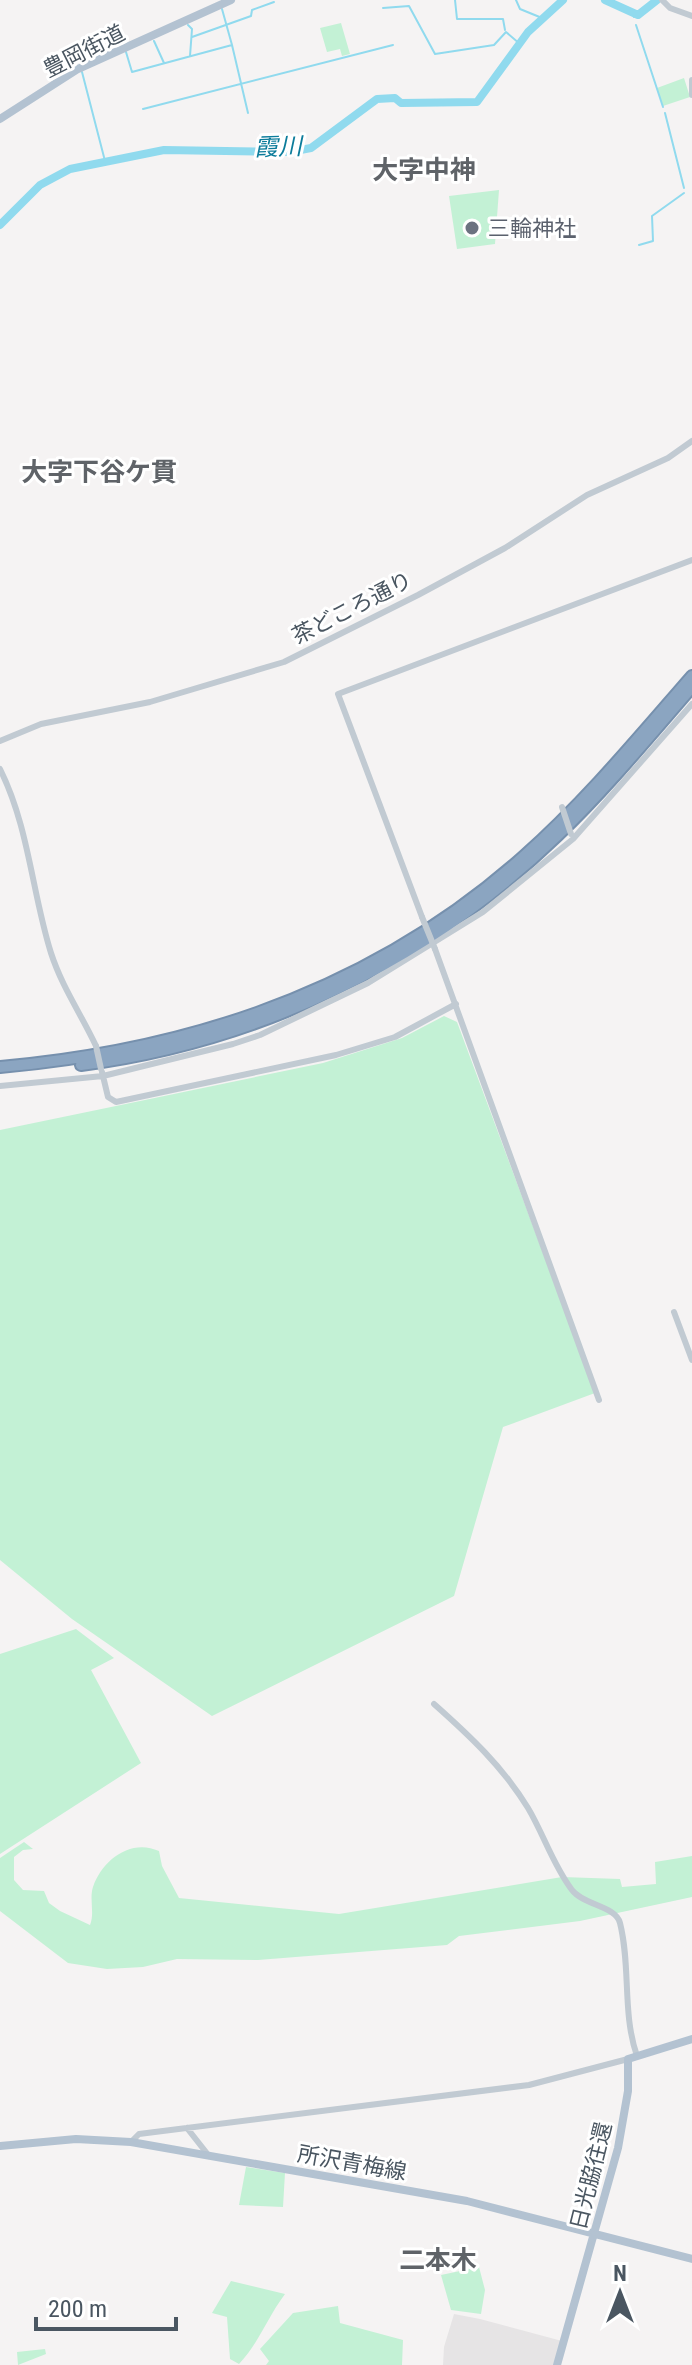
<svg xmlns="http://www.w3.org/2000/svg" width="692" height="2365" font-family="'Roboto Condensed','Noto Sans JP',sans-serif">
<style>
.education{fill:#e6e4e5}
.green{fill:#c3f1d5}
.lines{fill:none;stroke-linecap:round;stroke-linejoin:round}
.stream{stroke:#90daee;stroke-width:2}
.river{stroke:#90daee;stroke-width:8}
.highway-casing{stroke:#7690ad;stroke-width:14}
.minor{stroke:#c1cad2;stroke-width:6}
.major{stroke:#b3c2d1;stroke-width:8}
.highway{stroke:#8ba5c1;stroke-width:10}
.minor-bridge{stroke:#c1cad2;stroke-width:6}
.worship-dot{fill:#6b7280;stroke:#fff;stroke-width:3}
.labels{text-anchor:middle;dominant-baseline:central;stroke-width:6;stroke-linejoin:round;paint-order:stroke}
.street-label{font-size:22px;fill:#4a5661;stroke:#fff}
.worship-label{font-size:22px;fill:#5b616d;stroke:#fff;text-anchor:start}
.water-label{font-size:24px;font-style:italic;fill:#0c7c9b;stroke:#fff}
.quarter-label{font-size:26px;font-weight:bold;fill:#5f6368;stroke:#fff}
</style>
<rect width="100%" height="100%" fill="#f5f3f3"/>
<path class="education" d="M454,2314L480,2319L562,2341L553,2365H443L444,2347Z"/>
<path class="green" d="M341,23L350,54L342,56L340,49L327,52L320,28Z
M684,78L690,97L663,106L657,88Z
M499,190L495,244L457,249L449,196Z
M444,1016L457,1022L595,1393L503,1427L454,1596L212,1716L72,1619L0,1560V1130L323,1063L402,1038Z
M76,1629L114,1658L91,1670L141,1763L0,1854V1654Z
M24,1842L33,1849L23,1850L14,1857V1880L23,1890L44,1891L49,1903L60,1911L90,1925C95,1913 89,1899 93,1887C102,1860 131,1838 159,1851L162,1866L179,1898L339,1914L562,1877L620,1879L622,1887L656,1884L655,1862L692,1856V1897L580,1921L459,1936L447,1945L258,1960L177,1959L143,1967L107,1969L68,1963L0,1911V1858Z
M246,2167L285,2173L283,2207L239,2205Z
M479,2267L485,2290L481,2314L451,2310L441,2275Z
M231,2281L285,2294C267,2318 259,2343 239,2364L230,2359L227,2317L212,2313Z
M338,2306L340,2323L403,2340L402,2365H266L269,2361L260,2349L293,2313Z
M45,2349L46,2354L18,2365L17,2352Z"/>
<g class="lines">
<path class="stream" d="M455,0L457,19H503L505,30
M516,0L520,9L542,18
M383,8L409,6L435,54L494,45L506,32L520,44
M222,9L232,45
M634,15V17
M188,25L192,29L190,56
M636,25L663,107
M192,37L251,16L252,10L274,2
M154,41L164,63
M126,52L132,72L232,45L248,113
M52,68L66,74
M82,72L105,161
M143,109L393,45
M665,113L684,188
M639,245L653,241L652,216L684,193"/>
<path class="river" d="M605,0L638,15L657,0
M0,225L40,185L70,169L164,150L290,152L311,148L377,99L395,98L401,103L477,102L528,32L563,0"/>
<g class="highway-casing">
<path id="highway" d="M81,1065C259,1042 428,961 557,836C605,790 648,738 692,687
M0,1067C193,1050 376,988 523,857C585,802 638,738 692,676"/>
</g>
<path class="minor" d="M662,0L670,8L692,16
M692,80V95
M0,741L41,724L150,702L284,662L418,595L505,548L587,495L668,458L692,441
M0,769C29,827 32,893 51,953C62,987 81,1014 96,1046
M422,917L338,694L692,560
M435,949L599,1400
M102,1072L108,1097L116,1102L336,1055L395,1037L456,1004
M0,1086L103,1076L233,1044L260,1035L368,983L483,912L573,839L692,704
M674,1312L692,1360
M434,1704C470,1736 503,1767 528,1808C544,1835 553,1865 572,1890C583,1905 616,1906 620,1923C631,1967 622,2013 637,2056
M187,2128L209,2156
M131,2142L139,2134L529,2085L628,2059"/>
<path class="major" d="M0,119L78,69L231,0
M0,2146L76,2139L131,2142L467,2201L692,2259
M557,2365L618,2148L628,2091V2059L692,2039"/>
<use href="#highway" class="highway"/>
<path class="minor-bridge" d="M562,807L571,834
M422,917L435,949
M96,1046L101,1069"/>
</g>
<circle class="worship-dot" cx="472" cy="228" r="8"/>
<g class="labels">
<g class="street-label">
<text transform="translate(84 51) rotate(-27)">豊岡街道</text>
<text transform="translate(352 608) rotate(-27)">茶どころ通り</text>
<text transform="translate(352 2163) rotate(10)">所沢青梅線</text>
<text transform="translate(591 2176) rotate(-76)">日光脇往還</text>
</g>
<g class="worship-label">
<text x="488" y="228">三輪神社</text>
</g>
<g class="water-label">
<text transform="translate(278 147) rotate(-2)">霞川</text>
</g>
<g class="quarter-label">
<text x="424" y="170">大字中神</text>
<text x="99" y="472">大字下谷ケ貫</text>
<text x="438" y="2260">二本木</text>
</g>
</g>
<g transform="translate(620 2293)" stroke="#ffffff" stroke-width="6" paint-order="stroke">
<path d="M0-6L14 30L0 20L-14 30Z" fill="#4a5661"/>
<text y="-12" font-size="22" font-weight="bold" text-anchor="middle" fill="#4a5661">N</text>
</g>
<path d="M36 2317v12h140v-12" fill="none" stroke="#4a5661" stroke-width="4"/>
<text x="48" y="2317" font-size="24" fill="#4a5661" stroke="#ffffff" stroke-width="6" paint-order="stroke">200 m</text>
</svg>
